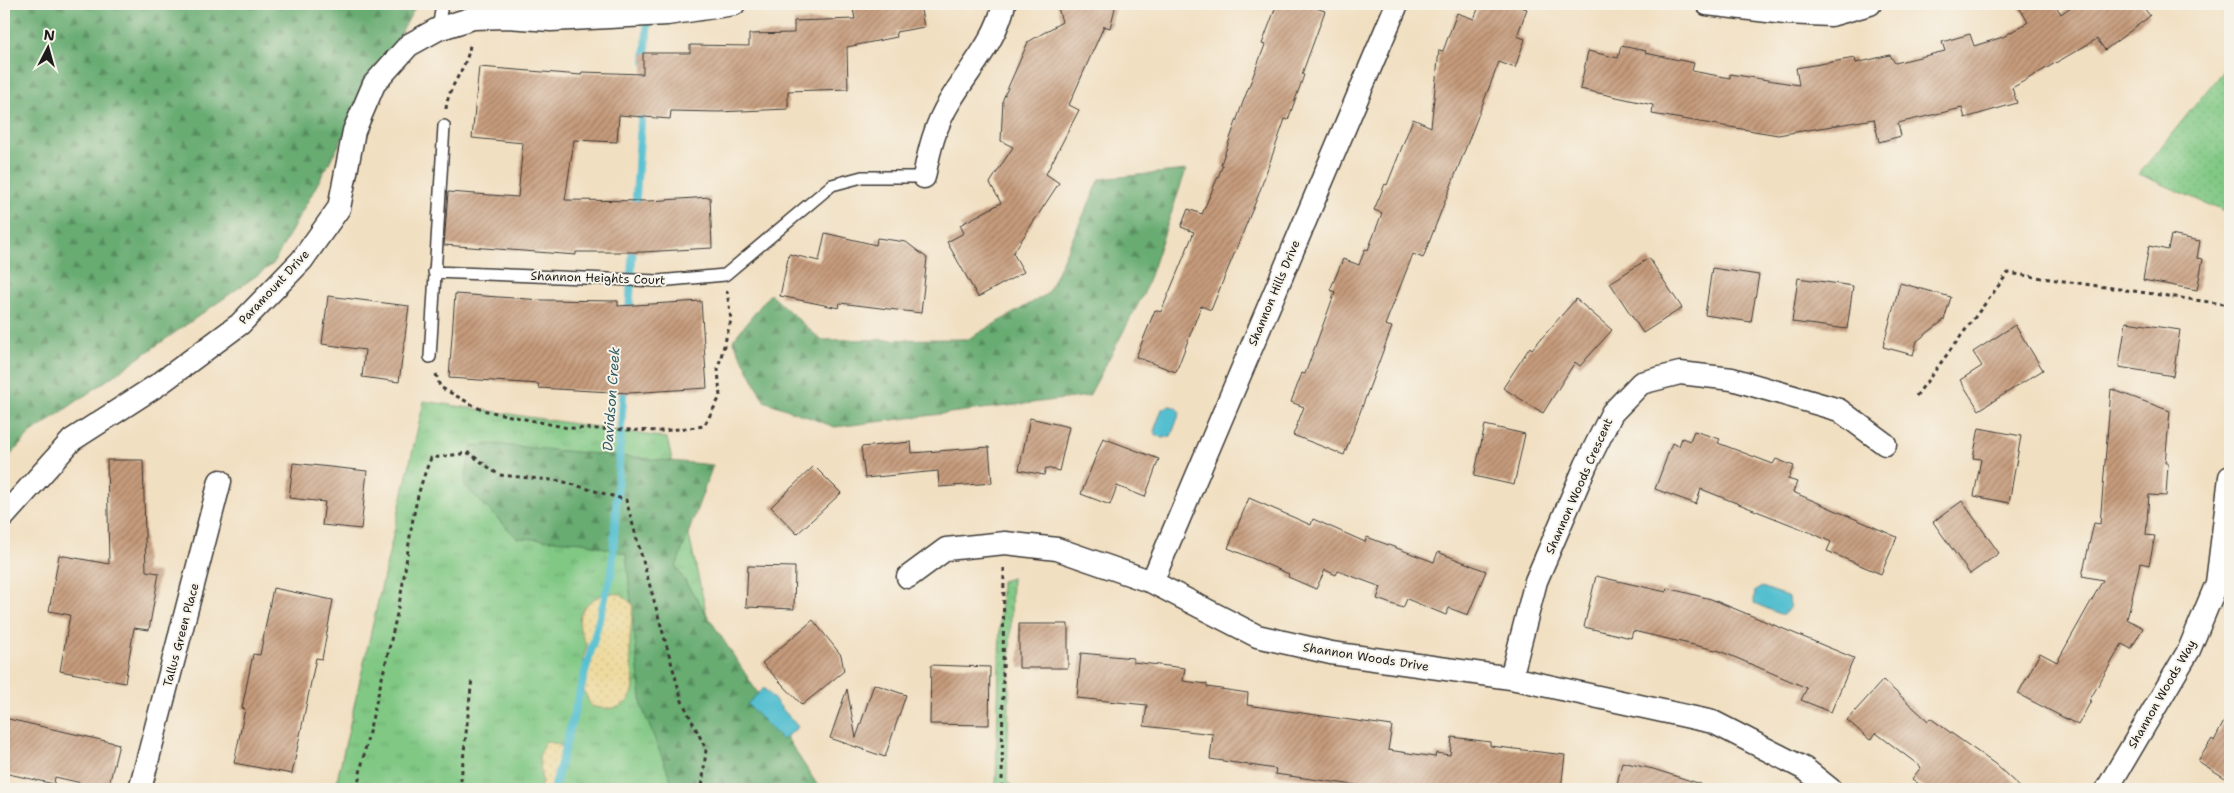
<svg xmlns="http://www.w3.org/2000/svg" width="2234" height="793" font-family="'Shantell Sans',sans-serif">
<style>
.grass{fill:url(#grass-tufts);stroke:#4e7250}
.forest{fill:url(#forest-firs);stroke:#426447}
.sand{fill:url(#sand-dots);stroke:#857b5d}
.park{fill:url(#park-dots);stroke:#4e7250}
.water{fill:#54bfd0;stroke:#386e76}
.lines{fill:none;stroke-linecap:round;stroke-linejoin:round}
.stream{stroke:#54bfd0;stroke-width:8}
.building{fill:url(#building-hatch)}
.lane-casing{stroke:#3c3935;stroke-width:14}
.street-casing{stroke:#3c3935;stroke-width:25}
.path{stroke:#3c3935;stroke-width:3;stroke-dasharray:4 4;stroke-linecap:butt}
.lane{stroke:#fff;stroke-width:11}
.street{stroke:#fff;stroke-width:22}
.labels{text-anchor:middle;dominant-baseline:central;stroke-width:4;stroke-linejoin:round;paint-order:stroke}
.street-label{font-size:12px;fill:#1c1c1c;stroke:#f7f3e8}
.water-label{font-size:14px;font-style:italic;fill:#325d64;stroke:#f7f3e8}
</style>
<defs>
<pattern id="grass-tufts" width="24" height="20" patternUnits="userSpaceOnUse" patternTransform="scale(1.25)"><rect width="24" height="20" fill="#80c884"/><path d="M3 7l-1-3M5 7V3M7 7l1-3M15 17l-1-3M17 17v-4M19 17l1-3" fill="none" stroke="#6eab71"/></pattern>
<pattern id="forest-firs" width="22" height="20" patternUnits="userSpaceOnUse" patternTransform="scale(1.25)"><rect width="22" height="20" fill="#68ac72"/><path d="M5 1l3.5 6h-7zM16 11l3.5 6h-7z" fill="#558b5d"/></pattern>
<pattern id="sand-dots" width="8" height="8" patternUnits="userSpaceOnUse" patternTransform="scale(1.25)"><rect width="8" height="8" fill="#eeda9e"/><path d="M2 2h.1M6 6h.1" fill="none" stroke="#ccba88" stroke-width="1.8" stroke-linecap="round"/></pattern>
<pattern id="park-dots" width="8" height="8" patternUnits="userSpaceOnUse" patternTransform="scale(1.25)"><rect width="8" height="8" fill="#80c884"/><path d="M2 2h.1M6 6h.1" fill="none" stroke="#6eab71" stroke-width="1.8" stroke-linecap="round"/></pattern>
<pattern id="building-hatch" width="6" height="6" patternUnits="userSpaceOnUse" patternTransform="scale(1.25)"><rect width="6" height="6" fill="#c69b7c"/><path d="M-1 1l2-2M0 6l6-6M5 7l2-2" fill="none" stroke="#a07e65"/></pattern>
</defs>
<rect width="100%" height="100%" fill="#f7f3e8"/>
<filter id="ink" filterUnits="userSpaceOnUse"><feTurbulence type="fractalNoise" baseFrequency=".02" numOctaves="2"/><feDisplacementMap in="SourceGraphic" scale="10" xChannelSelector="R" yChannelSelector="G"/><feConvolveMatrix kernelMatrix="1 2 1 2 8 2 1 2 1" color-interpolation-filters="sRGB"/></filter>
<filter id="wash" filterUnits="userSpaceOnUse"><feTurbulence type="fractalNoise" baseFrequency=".0096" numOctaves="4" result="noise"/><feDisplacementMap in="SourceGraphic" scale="20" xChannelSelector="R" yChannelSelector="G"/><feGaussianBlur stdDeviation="1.12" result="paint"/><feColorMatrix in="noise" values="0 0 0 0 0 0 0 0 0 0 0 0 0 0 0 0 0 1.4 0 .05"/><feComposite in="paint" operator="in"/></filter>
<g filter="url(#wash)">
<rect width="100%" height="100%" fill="#f1dfc1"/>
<path class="grass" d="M424,401L667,438L746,789H335Z"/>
<path class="forest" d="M4,4H417L273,264L30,434L4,462Z
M1186,170L1144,293L1089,396L835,427L764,401L733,340L770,294L821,340L968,339L1047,294L1100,179Z
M491,444L713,465L676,567L820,789H681L671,780L642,707L626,554L583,542L517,538L464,485L471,447Z"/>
<path class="sand" d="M605,593L621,594L633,605C632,622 629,638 630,655C630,666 636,681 633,691C627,711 607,710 591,706L584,691L587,677L583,659L587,645C572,619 579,605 605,593Z
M545,741L560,745L562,750L558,774L560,787L564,789H540L542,782L539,757Z"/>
<path class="park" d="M2230,62V214L2139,174Z
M1012,578L1007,781L1014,789H999L996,786L1001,581Z"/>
<path class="water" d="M1169,406L1175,407L1180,412L1171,436L1162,438L1155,434V428L1162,409Z
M1762,587L1789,597L1790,607L1784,614H1780L1754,603L1755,591Z
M764,688L798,727L782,740L747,704Z"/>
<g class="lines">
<path class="stream" d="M645,62L648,18
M635,211L642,108
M629,314L633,243
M554,789L612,571L624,382"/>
</g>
<g id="blocks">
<path class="building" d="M852,4H920L924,27L896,32L897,37L847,47L848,89L788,91V109L718,112L671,111L670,119L619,115L617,142L574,140L565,200L649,201L710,197L712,248L643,252H576V255L444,245L448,192L518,197L523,143L472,138L479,67L581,75L582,72L643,74V53H690V45L749,46V34L794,33V21L855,19Z
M1057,4H1116L1110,28L1104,26L1069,105L1079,110L1046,174L1059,183L1013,253L1024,272L978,297L947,242L964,233L960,225L1001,203L990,183L1013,147L1001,141L1003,99L1028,42L1062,22Z
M1277,4H1304L1325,11L1302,74L1304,75L1288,120L1285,119L1258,196L1211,310L1201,306L1176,372L1136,357L1155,310L1161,312L1194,232L1181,227L1188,209L1202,214L1223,165L1221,164L1243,102L1265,45L1262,44Z
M1480,4H1513L1527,9L1517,36L1525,39L1515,68L1499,62L1423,258L1413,254L1385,325L1392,327L1344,455L1293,435L1304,407L1291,402L1302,373L1305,374L1335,292L1330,290L1343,259L1359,265L1365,249L1368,250L1382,213L1374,210L1385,184L1387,185L1413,119L1431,127L1439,50L1443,51L1457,13L1474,19Z
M2017,4H2055L2061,14L2075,4H2141L2150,16L2105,50L2097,39L2012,88L2017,103L1965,118L1962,108L1898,123L1901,136L1879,142L1874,119L1778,135L1652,114L1653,105L1580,89L1588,51L1618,58L1621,46L1646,51L1645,53L1694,63L1692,71L1730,78V74L1799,85L1796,68L1855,58L1856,63L1890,55L1895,63L1945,51L1942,42L1970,34L1974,46L2003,37L2028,22Z
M825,233L876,245L877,238L906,242L927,258L921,313L840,303L839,308L780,296L789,254L819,261Z
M2171,235L2200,241L2197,258L2203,259L2197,290L2143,280L2149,246L2168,250Z
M1649,258L1682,308L1643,333L1610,283Z
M1712,268L1759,275L1751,322L1705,315Z
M1798,278L1853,286L1847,329L1792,322Z
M1900,283L1951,297L1944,320L1917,341L1913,355L1883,347Z
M455,294L542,300L618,301V306L701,301L707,388L629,393L538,388L539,384L449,378Z
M328,296L409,306L399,382L362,377L365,350L322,344Z
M1576,299L1612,330L1580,366L1575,362L1543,413L1503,388L1530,347L1532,349Z
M2126,322L2180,330L2173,376L2119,367Z
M2015,325L2043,370L1979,410L1960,380L1982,366L1973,352Z
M2111,389L2170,411L2165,463H2168L2166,496L2149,495L2146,535L2155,536L2149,565L2140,563L2127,619L2143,628L2131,649L2122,644L2089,701H2091L2078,725L2018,694L2040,653L2057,662L2103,580L2082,576L2094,523L2100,524Z
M1030,418L1069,427L1059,471L1046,468L1044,475L1019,470Z
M1485,425L1525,434L1514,485L1474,476Z
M1979,428L2021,436L2009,503L1974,496L1981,459L1973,458Z
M1694,431L1720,439L1718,443L1773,464L1776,459L1794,466L1788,479L1797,482L1793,492L1897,537L1881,574L1827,551L1831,542L1812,533L1701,489L1696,504L1655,489L1672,443L1679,446L1682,438L1690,441Z
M1103,438L1159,459L1145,497L1117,486L1110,505L1081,494Z
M911,442L912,453L989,447L992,483L939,487L938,471L865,478L861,447Z
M107,460H143L146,571L159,573L149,630L134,628L125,683L60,671L70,615L49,611L59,555L109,564Z
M293,463L367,471L361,529L322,525L325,502L289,498Z
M814,466L841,493L797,534L771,507Z
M1249,498L1311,525L1313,519L1365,542L1367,537L1434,562L1438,552L1486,571L1468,615L1449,608L1446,615L1407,599L1403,608L1377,599L1381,587L1338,571L1336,575L1325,570L1316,589L1288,577L1289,574L1228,548Z
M1962,501L1999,553L1970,574L1933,522Z
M748,566L795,567L794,609L746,607Z
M1596,576L1666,592L1667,588L1711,599L1854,658L1831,712L1801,700L1807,688L1720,651L1633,631L1631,638L1584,627Z
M273,588L333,600L322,659L316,658L292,774L234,763L245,709L242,708L253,654L260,655Z
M813,620L841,655L844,671L802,705L762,663Z
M1019,624H1068V668H1019Z
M1081,653L1133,658V662L1185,668L1183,681L1207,684V687L1248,693L1247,705L1392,726L1388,750L1435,757L1436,753L1450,755L1452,737L1490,742V746L1565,755L1561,789H1509L1484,786V789H1361L1362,786L1275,774L1276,769L1210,759L1213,734L1144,726L1147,705L1077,698Z
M931,665L990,667L989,725L930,724Z
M1883,680L1928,721L1930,718L1995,764L2022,789H1926L1912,779L1921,767L1876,733L1870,740L1847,720Z
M874,684L906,695L885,757L830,738L847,689L856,738Z
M2230,710V781L2198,761L2212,739L2214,741Z
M4,718L119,744L108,789L55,777L54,784L4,773Z
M1622,762L1653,769L1701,784V789H1616Z"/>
</g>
</g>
<g filter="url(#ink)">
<use href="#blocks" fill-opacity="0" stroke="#3c3935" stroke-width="1"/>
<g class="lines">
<g class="lane-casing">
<path id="lane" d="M438,29L442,4
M434,272L658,281L725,275L832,185L862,177H924
M430,357L444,126"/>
</g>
<g class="street-casing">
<path id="street" d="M1707,4L1785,13L1831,15L1870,4
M924,177C929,151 935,125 950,101C969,69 996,41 1004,4
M4,516L72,440L159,384L240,324L302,260L339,208L354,131L374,84L409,45L438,29L473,18L507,17L551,20L667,14L734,4
M908,577L946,549L1005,543L1057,549L1152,582L1257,636L1331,653L1511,678L1713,722L1805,769L1830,789
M1152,582L1397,4
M1511,678L1536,581L1586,465L1612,413L1641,383L1680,373L1732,379L1839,410L1885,444
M140,789L220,481
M2107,789L2189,650L2217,583L2230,477"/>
</g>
<path class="path" d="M446,109C448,85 468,68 470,44
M436,374L440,387L482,410L568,428L662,431L704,426L720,397L718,368L731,320L727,291
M1916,396L2008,273L2230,305
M1004,568L1002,785L1005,789
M357,789C369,725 387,663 400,599C410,549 410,506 431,458L469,453L499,475L561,481L626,500L682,701L706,749L702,789
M460,789L472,678"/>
<use href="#lane" class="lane"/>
<use href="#street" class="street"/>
</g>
</g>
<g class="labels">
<g class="street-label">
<text transform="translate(598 278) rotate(2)">Shannon Heights Court</text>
<text transform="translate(274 287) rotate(-47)">Paramount Drive</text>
<text transform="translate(1274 293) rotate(-67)">Shannon Hills Drive</text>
<text transform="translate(1579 486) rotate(-66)">Shannon Woods Crescent</text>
<text transform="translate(181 635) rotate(-75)">Tallus Green Place</text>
<text transform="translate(1366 657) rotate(9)">Shannon Woods Drive</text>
<text transform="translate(2162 694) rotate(-60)">Shannon Woods Way</text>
</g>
<g class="water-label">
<text transform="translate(611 399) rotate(-86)">Davidson Creek</text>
</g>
</g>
<rect width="2234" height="793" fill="none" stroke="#f7f3e8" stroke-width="20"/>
<g transform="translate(48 48) rotate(6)" stroke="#f7f3e8" stroke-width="4" paint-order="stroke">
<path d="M0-4L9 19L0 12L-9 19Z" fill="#1c1c1c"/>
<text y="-8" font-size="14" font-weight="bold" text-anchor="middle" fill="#1c1c1c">N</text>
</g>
</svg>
